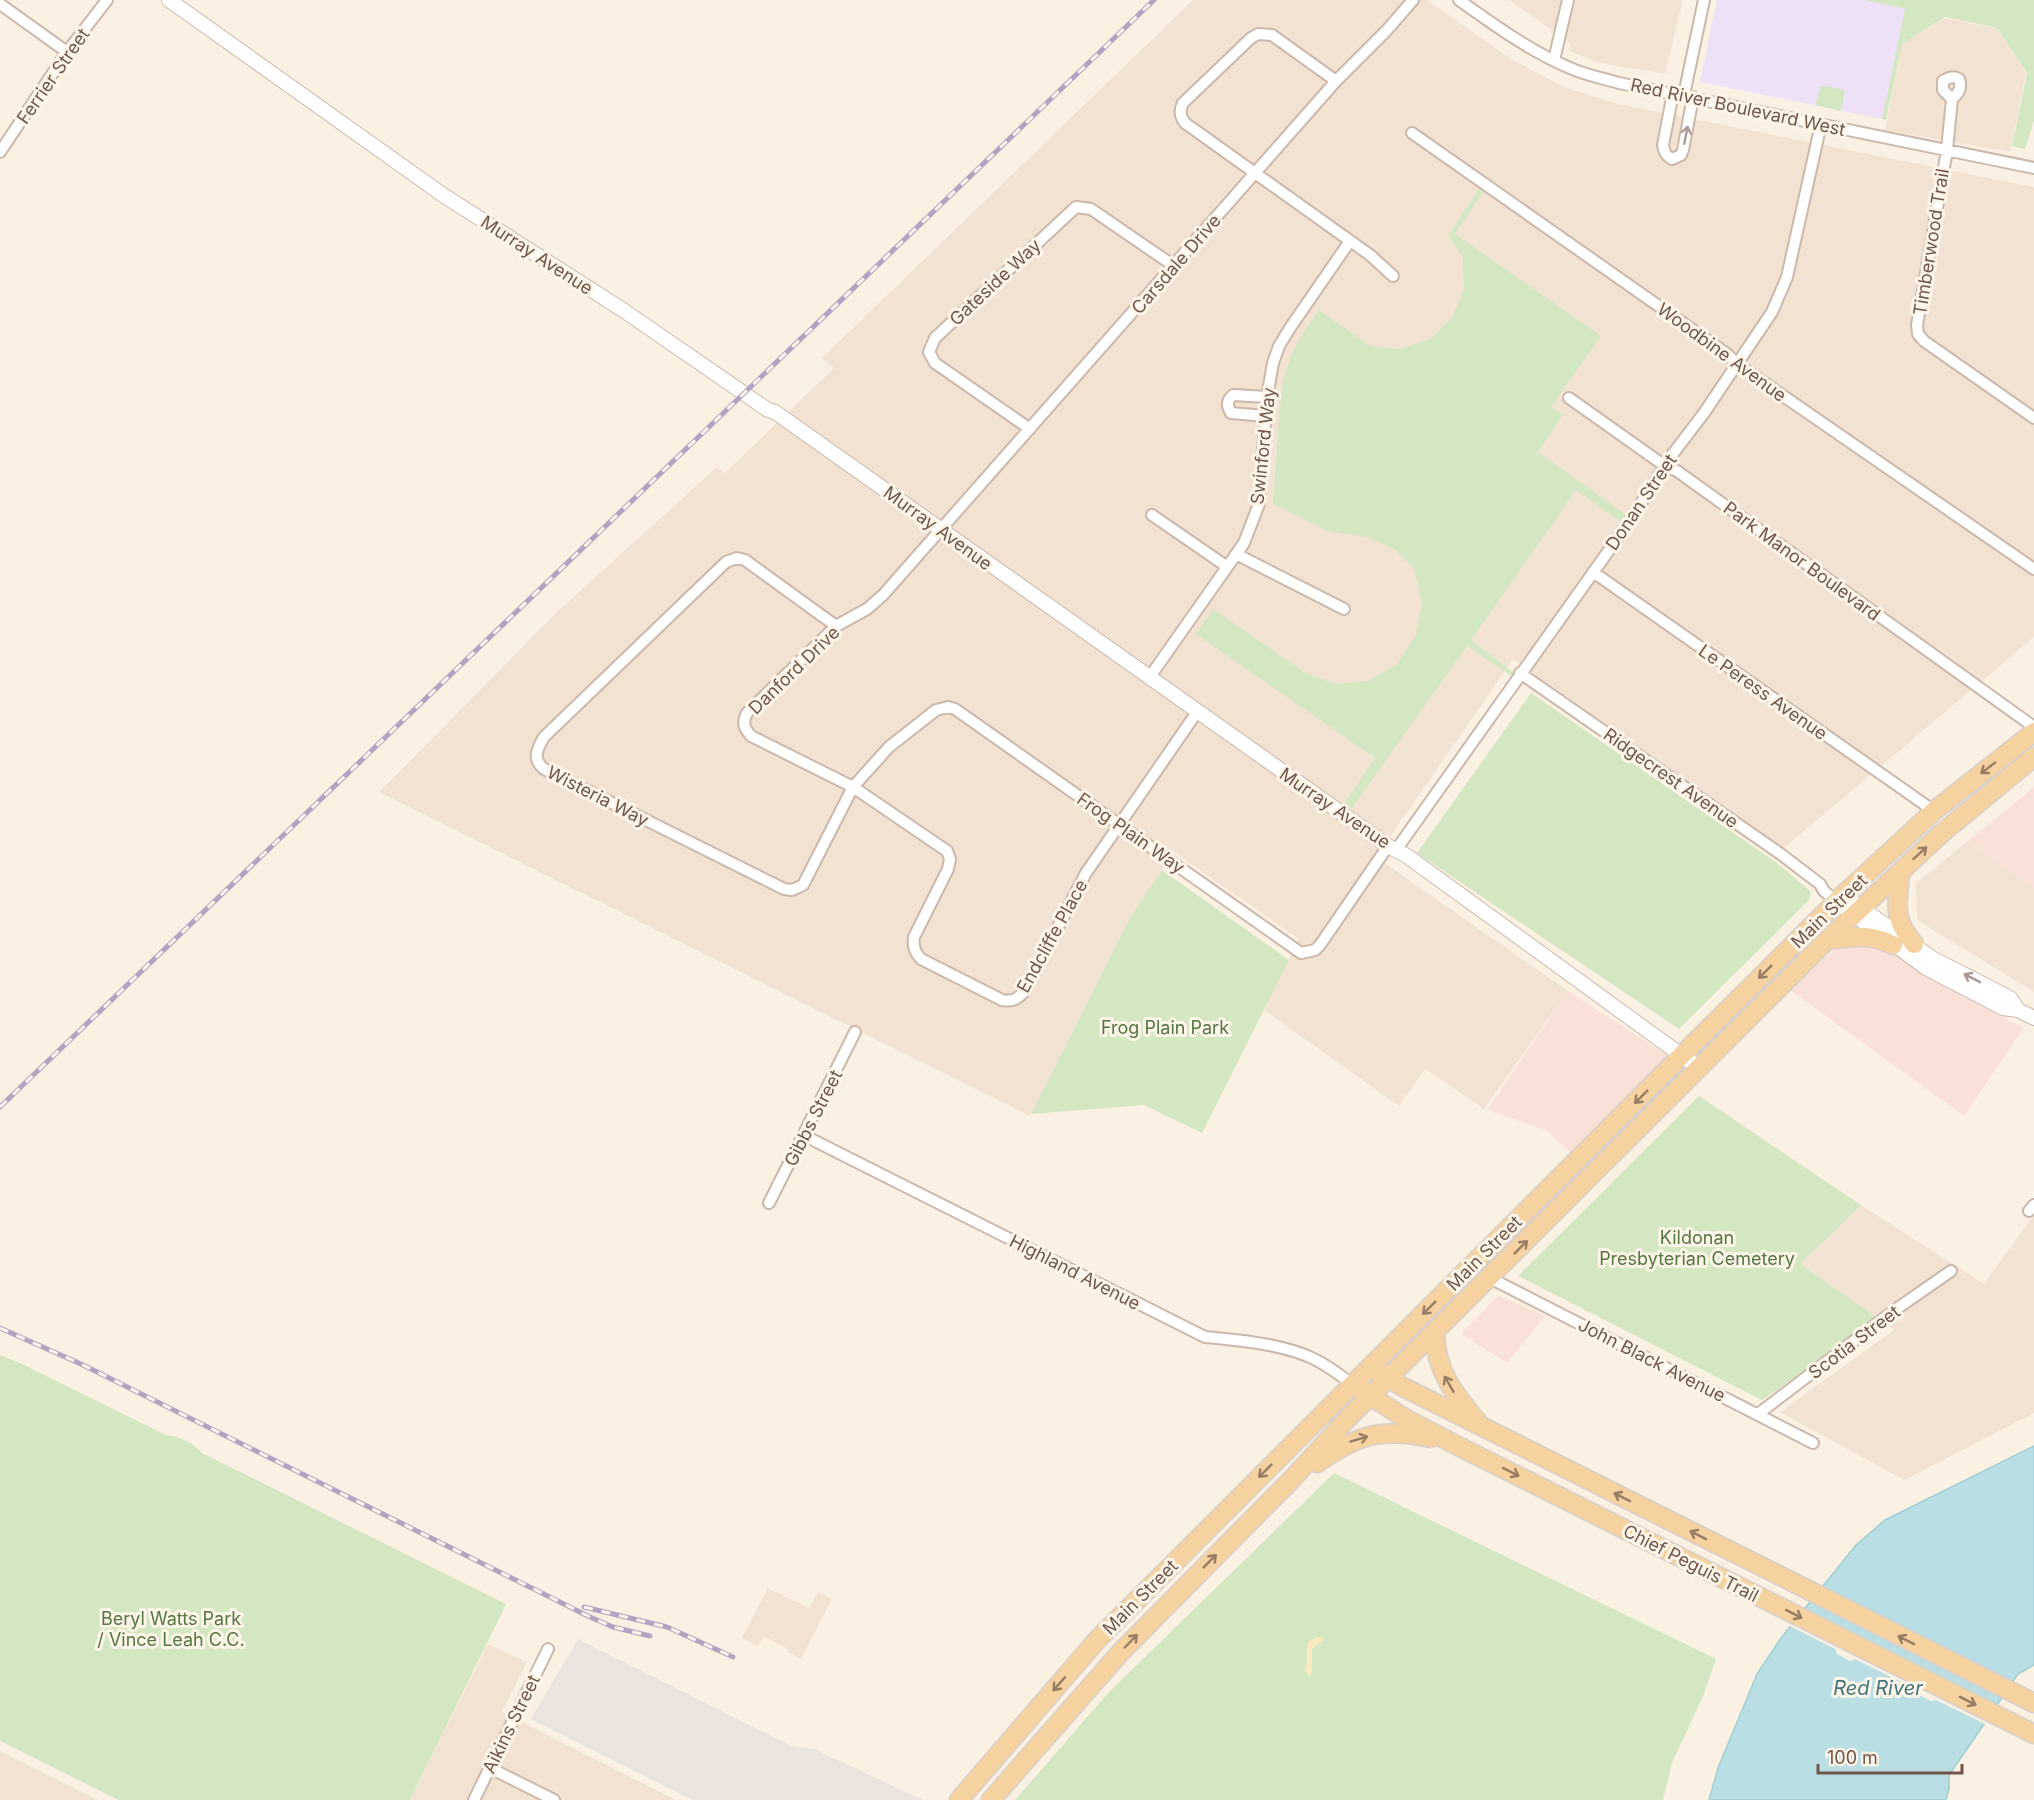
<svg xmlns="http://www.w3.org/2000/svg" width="2034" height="1800" font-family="Inter,sans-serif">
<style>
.residential{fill:#f2e2d2}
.commercial{fill:#fae1d8}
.industrial{fill:#eae3de}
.education{fill:#eee0f7}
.green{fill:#d3e7c3}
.sand{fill:#f8e9c0}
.water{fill:#b9dee3;stroke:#a0ced4;stroke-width:1.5}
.pier{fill:#fbf1e3}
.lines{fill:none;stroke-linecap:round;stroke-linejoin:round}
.minor-casing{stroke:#cbb8ab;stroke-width:14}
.tertiary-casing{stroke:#cbb8ab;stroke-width:16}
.primary-casing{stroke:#d7d0cd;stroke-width:21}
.minor{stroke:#fff;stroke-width:10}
.tertiary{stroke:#fff;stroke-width:14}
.primary{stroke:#f5d29f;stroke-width:18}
.rail-casing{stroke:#b3a3c3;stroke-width:5}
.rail{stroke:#fef5e9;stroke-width:3;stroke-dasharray:9;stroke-linecap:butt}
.oneway{stroke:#aa9a93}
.oneway2{stroke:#997c64}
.labels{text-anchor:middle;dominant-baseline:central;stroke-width:6;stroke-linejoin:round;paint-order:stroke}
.street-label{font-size:18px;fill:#71574b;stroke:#fef5e9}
.park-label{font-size:18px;fill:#547643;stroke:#fef5e9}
.water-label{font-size:20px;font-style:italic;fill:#43757c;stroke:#fef5e9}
</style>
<rect width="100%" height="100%" fill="#fbf1e3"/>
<path class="residential" d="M1193,0H1427L1511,59L1564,87L1618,104L2034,187V637L1784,848L1513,659L1376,857L1568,991L1484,1109L1425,1069L1399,1106L1264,1010L1299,939L1174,852L1131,916L1030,1116L379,792L557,612L717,467L725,473L834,368L822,358Z
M1509,0H1683L1665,74L1600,63L1569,51L1570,43Z
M1945,18L1998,29L2026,73L2010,152L1885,130L1902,44Z
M1968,841L2034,888V992L1917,920L1916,883Z
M1861,1205L1984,1284L2034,1215V1413L1904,1480L1780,1412L1894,1330L1800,1264Z
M768,1588L809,1608L818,1592L832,1599L801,1659L787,1652L788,1649L764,1636L758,1646L742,1638Z
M488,1644L527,1662L502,1712L676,1800H410Z
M0,1751L98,1800H0Z"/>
<path class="commercial" d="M2034,787V888L1968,841Z
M1840,944H1880L1938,982L2024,1028L1964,1116L1790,990Z
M1568,991L1670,1057L1572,1154L1546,1130L1487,1110Z
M1498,1295L1545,1316L1507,1363L1461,1334Z"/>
<path class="industrial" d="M578,1639L791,1746L814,1749L923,1800H693L531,1719Z"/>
<path class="education" d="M1717,0H1865L1906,8L1882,119L1700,82Z"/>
<path class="green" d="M1865,0H2034V120L2025,149L2012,146L2027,73L1997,28L1945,17L1902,44L1886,120L1882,119L1905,9Z
M1824,86L1845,90L1841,111L1816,105L1820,87Z
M1480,187L1484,190L1455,234L1601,336L1551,407L1563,415L1538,452L1629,517L1624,524L1576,490L1471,640L1518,676L1516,679L1467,646L1351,809L1344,804L1375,758L1196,634L1213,609L1304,672L1335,684L1368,681L1397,664L1416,635L1422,605L1415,570L1396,550L1368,537L1327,531L1273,504L1281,394C1286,358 1299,339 1319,310L1370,346L1400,349L1430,339L1452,318L1464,289L1463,258L1448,235Z
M1531,693L1777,863L1811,892L1809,900L1679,1029L1417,853Z
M1162,870L1289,960L1202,1133L1144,1105L1031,1114L1131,916Z
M1699,1096L1861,1205L1800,1264L1879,1319L1762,1400L1518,1276Z
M0,1355L22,1364L166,1435C180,1437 193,1442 202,1453L506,1604L410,1800H118L0,1741Z
M1334,1473L1716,1659L1703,1696L1672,1763L1663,1800H1015L1109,1692Z"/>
<path class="sand" d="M1316,1637H1322L1324,1640L1312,1649V1674L1309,1676L1305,1671C1305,1668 1307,1664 1307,1660C1308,1649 1303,1642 1316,1637Z"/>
<path class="water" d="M2034,1446V1665L2018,1674L1967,1749L1949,1775V1789L1946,1800H1709L1718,1768L1757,1674L1781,1638L1856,1545L1885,1520Z"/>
<path class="pier" d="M1801,1609L1998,1708L1987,1725L1936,1700L1931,1701L1919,1695L1917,1690L1855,1659L1850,1661L1837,1654L1835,1649L1788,1625Z"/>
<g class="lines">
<g class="minor-casing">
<path id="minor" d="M1459,0C1494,25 1530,51 1570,68C1585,75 1602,78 1619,83L2034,168
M0,4L67,52
M1554,60L1568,0
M1336,81L1272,35L1258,34L1251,38L1183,103C1179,111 1180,116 1185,123L1370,255L1393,276
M1673,93L1663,145C1664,152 1666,156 1672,159L1681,155L1683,150L1693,97
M1684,95L1704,0
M1952,99C1959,93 1962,88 1959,79C1953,76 1949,77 1943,81V90L1952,99L1947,150L1917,325L1918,334L1924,341L2034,418
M1412,133L1727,354L1737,364L2034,569
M0,152L67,52L107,0
M1569,398L1665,466L1677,471L2034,727
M1266,416L1231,413C1227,406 1226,401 1233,395L1267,397
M1030,429L935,363L929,352L935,338L1076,207L1091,209L1174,266
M1152,515L1226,566
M1236,554L1344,609
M1593,572L1934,811
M836,626L745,560L737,558L726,562L544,737C537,749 532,759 544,769L784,889L792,890L803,885L853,787L889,747L936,710L948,707L955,709L1301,953L1315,950L1320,945L1388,846
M1520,673L1782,855L1820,884L1824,891L1837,902
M1149,678L1244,543L1259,504L1267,397L1273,363L1279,346L1290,328L1350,241
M1197,712L1086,873L1024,992C1017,999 1013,1002 1002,1000L921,959C914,951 913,946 914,937L948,869L950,859L947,851L853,787L751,736C744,728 742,723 747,713L836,626L867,609L883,595L1336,81L1387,30L1413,0
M1396,850L1629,522L1672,455L1704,413L1772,312L1787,277L1821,124
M805,1136L1205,1337C1238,1340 1282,1344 1312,1358C1327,1365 1340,1375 1352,1384
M769,1203L855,1032
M2029,1211L2034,1205
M1490,1278L1813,1443
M1758,1414L1892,1312L1951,1271
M490,1768L554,1800
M474,1800L548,1649"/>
</g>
<g class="tertiary-casing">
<path id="tertiary" d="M169,0L443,195L626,312L768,410L775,412L1388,846L1407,856L1699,1068
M1843,895L1932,958L2010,998L2018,1010
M1837,902L1926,968L2003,1008L2018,1010L2034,1018"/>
</g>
<g class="primary-casing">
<path id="primary" d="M1900,872C1898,905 1891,916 1914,944
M1827,940C1854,937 1868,933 1893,945
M1435,1333C1435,1369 1454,1394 1477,1421
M1379,1373L1405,1388L2034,1703
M1363,1391L1406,1419L1458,1446L2034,1734
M1317,1463C1358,1435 1380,1427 1431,1438
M959,1800L1097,1640L1682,1055L1843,895L1905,838L1934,811L2034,732
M991,1800L1119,1654L1292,1479L1347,1419L1827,940L1942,833L2034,757"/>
</g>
<use href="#minor" class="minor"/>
<use href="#tertiary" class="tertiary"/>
<use href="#primary" class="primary"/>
<g class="rail-casing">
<path id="rail" d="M0,1107L1154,0
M0,1328L81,1364L590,1617L613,1627L650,1636
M584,1607L667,1627L733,1657"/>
</g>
<use href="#rail" class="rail"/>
</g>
<defs><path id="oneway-shaft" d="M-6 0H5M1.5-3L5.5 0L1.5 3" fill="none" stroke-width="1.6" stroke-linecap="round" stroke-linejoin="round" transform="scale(1.5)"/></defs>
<g class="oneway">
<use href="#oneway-shaft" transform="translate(1686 135) rotate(-79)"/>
<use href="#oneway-shaft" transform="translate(1972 978) rotate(-153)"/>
</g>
<g class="oneway2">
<use href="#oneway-shaft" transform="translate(1988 768) rotate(142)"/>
<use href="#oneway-shaft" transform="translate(1920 853) rotate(-42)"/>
<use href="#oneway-shaft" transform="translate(1765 972) rotate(135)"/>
<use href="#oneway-shaft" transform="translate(1641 1097) rotate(135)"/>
<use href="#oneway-shaft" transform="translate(1521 1247) rotate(-45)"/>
<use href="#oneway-shaft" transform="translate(1429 1308) rotate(135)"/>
<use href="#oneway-shaft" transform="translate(1449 1384) rotate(-120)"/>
<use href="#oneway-shaft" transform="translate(1359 1439) rotate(-17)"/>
<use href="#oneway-shaft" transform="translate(1265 1471) rotate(135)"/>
<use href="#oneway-shaft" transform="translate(1511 1472) rotate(27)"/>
<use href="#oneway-shaft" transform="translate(1622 1497) rotate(-153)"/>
<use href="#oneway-shaft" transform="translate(1698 1535) rotate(-153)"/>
<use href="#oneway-shaft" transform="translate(1210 1561) rotate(-45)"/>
<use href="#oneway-shaft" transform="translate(1794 1614) rotate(27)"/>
<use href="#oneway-shaft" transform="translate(1906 1640) rotate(-153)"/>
<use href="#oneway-shaft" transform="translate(1131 1641) rotate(-46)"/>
<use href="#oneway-shaft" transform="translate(1059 1684) rotate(131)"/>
<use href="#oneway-shaft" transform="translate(1968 1701) rotate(27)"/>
</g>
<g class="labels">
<g class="street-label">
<text transform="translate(53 76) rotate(-55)">Ferrier Street</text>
<text transform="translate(1738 107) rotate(12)">Red River Boulevard West</text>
<text transform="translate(1931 242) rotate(-81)">Timberwood Trail</text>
<text transform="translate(537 255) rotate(33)">Murray Avenue</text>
<text transform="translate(1176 264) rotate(-49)">Carsdale Drive</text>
<text transform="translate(995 282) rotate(-43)">Gateside Way</text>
<text transform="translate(1722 352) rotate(36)">Woodbine Avenue</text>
<text transform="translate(1263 446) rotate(-84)">Swinford Way</text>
<text transform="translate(1641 502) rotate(-56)">Donan Street</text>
<text transform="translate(938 528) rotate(36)">Murray Avenue</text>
<text transform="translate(1802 561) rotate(36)">Park Manor Boulevard</text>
<text transform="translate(794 670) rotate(-44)">Danford Drive</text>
<text transform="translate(1763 692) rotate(35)">Le Peress Avenue</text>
<text transform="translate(1671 778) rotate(35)">Ridgecrest Avenue</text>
<text transform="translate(598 796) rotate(27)">Wisteria Way</text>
<text transform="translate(1335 808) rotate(34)">Murray Avenue</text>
<text transform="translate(1131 833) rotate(35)">Frog Plain Way</text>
<text transform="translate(1829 911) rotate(-44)">Main Street</text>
<text transform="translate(1052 936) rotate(-61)">Endcliffe Place</text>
<text transform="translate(813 1118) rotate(-63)">Gibbs Street</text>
<text transform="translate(1484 1253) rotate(-45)">Main Street</text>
<text transform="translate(1075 1272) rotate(27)">Highland Avenue</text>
<text transform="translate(1854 1342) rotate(-37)">Scotia Street</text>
<text transform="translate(1652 1360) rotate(27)">John Black Avenue</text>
<text transform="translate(1691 1563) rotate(27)">Chief Peguis Trail</text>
<text transform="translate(1140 1597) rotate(-45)">Main Street</text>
<text transform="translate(511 1724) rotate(-64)">Aikins Street</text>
</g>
<g class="park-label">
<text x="1165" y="1027">Frog Plain Park</text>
<text x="1697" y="1237">Kildonan<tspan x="1697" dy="21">Presbyterian Cemetery</tspan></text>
<text x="171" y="1618">Beryl Watts Park<tspan x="171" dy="21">/ Vince Leah C.C.</tspan></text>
</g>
<g class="water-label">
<text x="1878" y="1688">Red River</text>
</g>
</g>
<path d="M1818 1764v9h144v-9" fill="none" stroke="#71574b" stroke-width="3"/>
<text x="1827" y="1764" font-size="18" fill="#71574b" stroke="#fef5e9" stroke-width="4.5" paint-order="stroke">100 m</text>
</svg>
